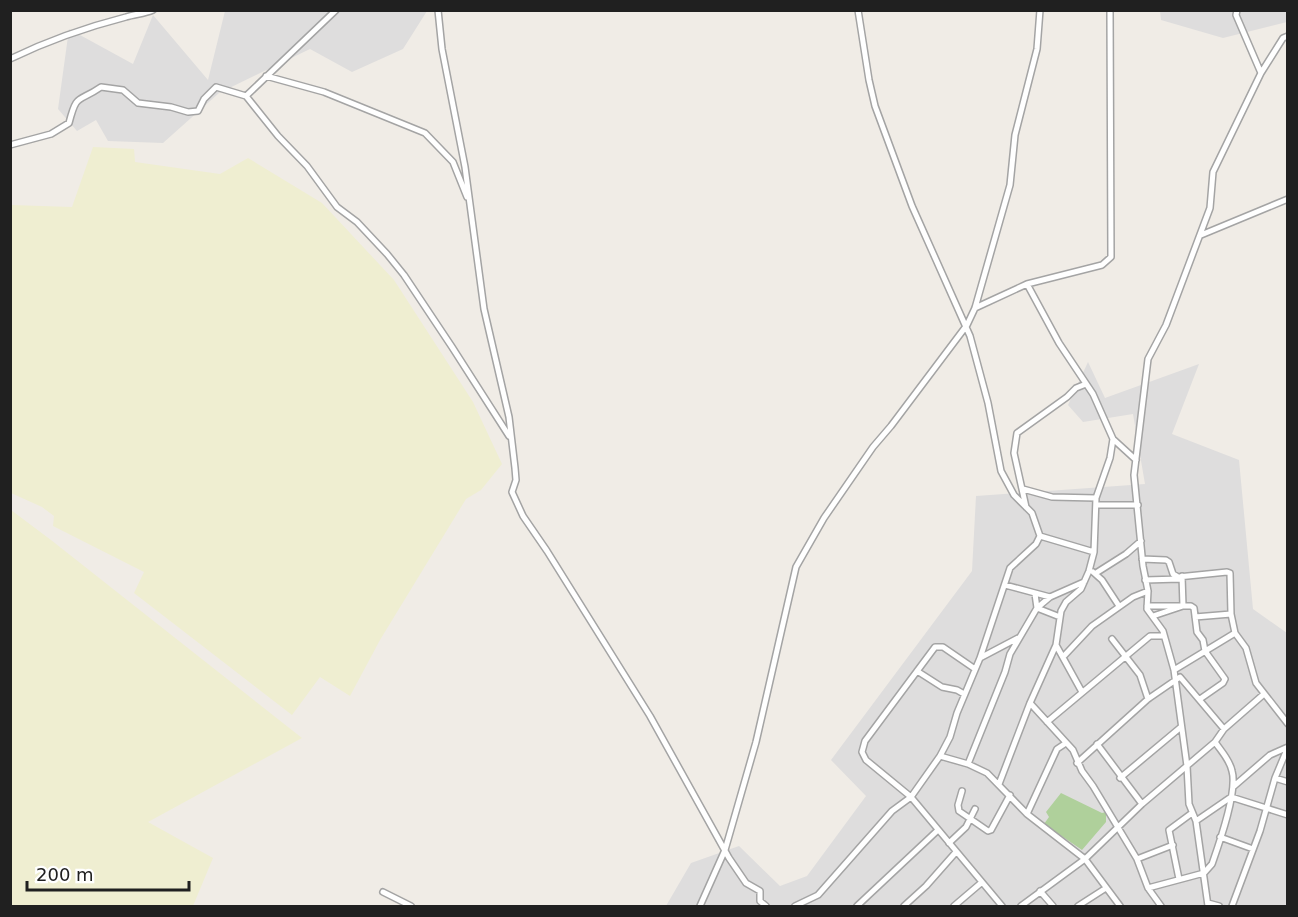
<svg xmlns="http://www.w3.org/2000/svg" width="1298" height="917" font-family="'DejaVu Sans',sans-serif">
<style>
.residential{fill:#dedddd}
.farmland{fill:#efeed1}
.forest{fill:#afd09b}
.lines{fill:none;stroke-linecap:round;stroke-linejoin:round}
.minor-casing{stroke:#a4a4a4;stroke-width:8}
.minor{stroke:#fff;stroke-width:5}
</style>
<rect width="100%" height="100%" fill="#f0ece6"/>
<path class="residential" d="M225,11H427L403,49L352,72L310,49L219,93L163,143L108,141L96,120L77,131L58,109L69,29L133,64L153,15L208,80Z
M1160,11H1287V22L1223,38L1161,20Z
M1088,362L1105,398L1199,364L1172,434L1239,460L1253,609L1287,633V906H666L691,863L739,846L780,886L807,876L866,796L831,760L972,571L976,496L1145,484L1133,414L1083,422L1068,405Z"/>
<path class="farmland" d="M93,147L134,149L135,162L220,174L248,158L322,203L394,280L473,402L502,464L481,490L466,499L380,640L350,696L320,677L292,715L134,593L144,572L53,526L54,516L42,507L11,493V205L72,207Z
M11,510L51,540L302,738L148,822L213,858L193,906H11Z"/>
<path class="forest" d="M1061,793L1102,813L1106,812V822L1082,850L1044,824L1049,817L1046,812Z"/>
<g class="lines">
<g class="minor-casing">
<path id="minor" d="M438,10L442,49L465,167L484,309L509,417L515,468L516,480L512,492L523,516L547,551L650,716L729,858L746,883L760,891V901L766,906
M858,10L869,80L875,106L912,206L970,336L988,403L1001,471L1014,495L1032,513L1040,536L1036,544L1010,568L980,658
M10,59C47,41 87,27 126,17C135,14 144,14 153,10
M1261,73L1283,38L1288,36
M266,76L324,92L425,133L453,162L467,197
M246,96L336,10
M10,145L51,134L69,123C77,92 78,103 101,87L123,90L138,103L171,107L188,112L198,111L204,99L216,87L246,96L278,136L307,166L337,207L357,222L387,254L404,275L452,347L509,436
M1201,235L1288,199
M1027,284L1059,343L1093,394L1113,439L1136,460
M975,308L1027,284L1102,265L1111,257L1110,10
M1023,489L1052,497L1096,498
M1096,505H1138
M1026,507L1014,453L1017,433L1067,397L1076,388L1086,384
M1040,536L1094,552
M1142,559L1166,560L1169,562L1173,574L1178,577L1227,572L1230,573L1231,614L1235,633L1246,648L1256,683L1288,724
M1093,572L1102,580L1119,606
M1096,573L1126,554L1141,541
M1145,580L1180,579
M1005,585L1050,597L1084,582
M1050,597L1037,608L1060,617
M1147,606H1191L1194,608L1197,632L1203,640L1205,651L1225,679L1223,683L1200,699
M1153,616L1183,606L1182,576
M1195,617L1231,614
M1112,639L1140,675L1148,699
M1056,645L1082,692
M1063,657L1092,626L1133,597L1148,591
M975,669L943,647H935L865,741L862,752L866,760L911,797L1002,906
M1174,670L1235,633
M917,671L942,687L957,690L964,694
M1030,703L1073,750L1082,771L1093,786L1137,859L1148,888L1161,906
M1047,722L1150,636H1164
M1097,744L1142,804
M940,756L968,764L987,773L1027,814L1085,859L1120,906
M1077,763L1148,699L1180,677L1224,729
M968,764L1005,672L1010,654L1037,608L1035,594
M1120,778L1181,727
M1275,778L1288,782
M999,784L1030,703L1056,645L1061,611L1066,602L1081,589L1089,571L1094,552L1096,498L1110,458L1113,439
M1233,787L1270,755L1288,747
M962,791L958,805L959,811L988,831L991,830L1010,795
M1027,814L1057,749L1066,743
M1196,821L1231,797L1288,815
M1220,837L1253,849
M949,843L966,827L975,809
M1137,859L1173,845
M1179,879L1169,830L1192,813
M1148,888L1204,873L1212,864C1219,844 1238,791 1232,771C1230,760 1221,751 1215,742
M1040,891L1053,906
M383,892L411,906
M1208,903L1219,906
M700,906L725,850L756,742L796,567L824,518L873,447L891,426L967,325L975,308L1010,185L1015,135L1037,49L1040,10
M795,906L818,895L892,811L911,797L940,756L950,737L957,713L980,658L1018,638
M857,906L938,830
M904,906L926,886L956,852
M954,906L981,883
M1021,906L1085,859L1142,804L1215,742L1224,729L1264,694
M1078,906L1106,888
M1208,906L1196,821L1189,804L1187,766L1174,670L1163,631L1147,609L1148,591L1143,566L1134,475L1148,359L1166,325L1210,208L1213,172L1261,73L1236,15L1237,10
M1232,906L1260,831L1275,778L1288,747"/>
</g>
<use href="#minor" class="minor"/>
</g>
<rect width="1298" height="917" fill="none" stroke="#202020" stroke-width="24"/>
<path d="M27 881v9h162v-9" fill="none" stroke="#202020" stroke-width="3"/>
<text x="36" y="881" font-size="18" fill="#202020" stroke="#ffffff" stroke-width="4.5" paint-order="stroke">200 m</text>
</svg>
